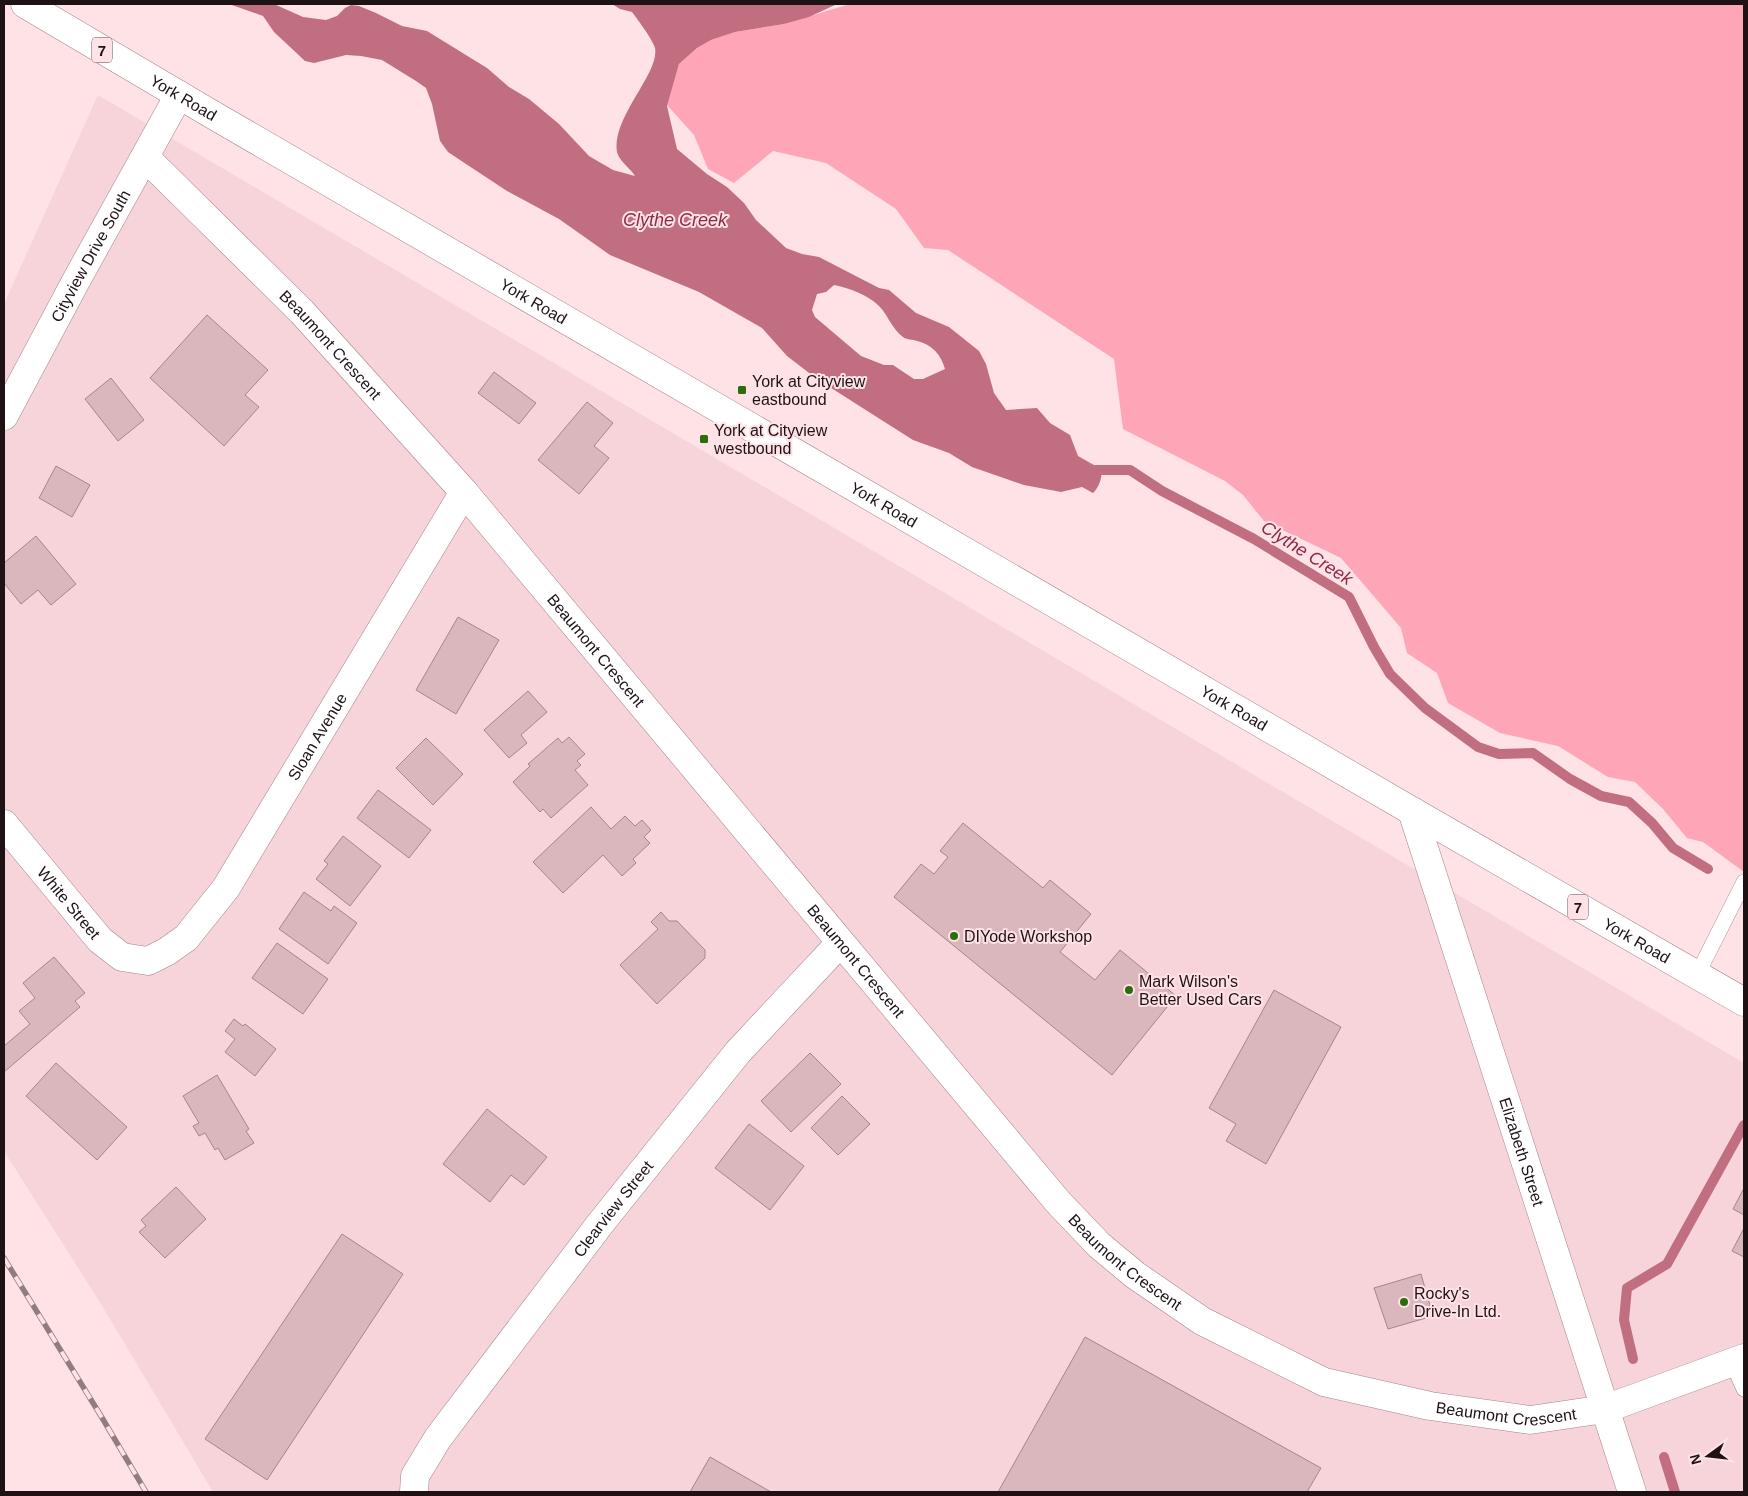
<svg xmlns="http://www.w3.org/2000/svg" width="1748" height="1496" font-family="Helvetica,sans-serif">
<style>
.built{fill:#f7d4da}
.green{fill:#ffa5b8}
.water{fill:#c26e81;fill-rule:evenodd}
.lines{fill:none;stroke-linecap:round;stroke-linejoin:round}
.stream{stroke:#c26e81;stroke-width:10}
.building{fill:#d9b7bd;stroke:#a5858b}
.service-casing{stroke:#a4848a;stroke-width:16}
.minor-casing{stroke:#a4848a;stroke-width:29}
.tertiary-casing{stroke:#a4848a;stroke-width:29}
.primary-casing{stroke:#a4848a;stroke-width:29}
.service{stroke:#fff;stroke-width:15}
.minor{stroke:#fff;stroke-width:28}
.tertiary{stroke:#fff;stroke-width:28}
.primary{stroke:#fff;stroke-width:28}
.rail-casing{stroke:#917d81;stroke-width:5.5}
.rail{stroke:#fee2e6;stroke-width:4;stroke-dasharray:11;stroke-linecap:butt}
.poi-dot{fill:#296e0b;stroke:#fee2e6;stroke-width:2}
.labels{text-anchor:middle;dominant-baseline:central;stroke-width:4;stroke-linejoin:round;paint-order:stroke}
.shield{fill:#fee2e6;stroke:#615054;stroke-width:1}
.shield-label{font-size:15px;font-weight:bold;fill:#1e1215}
.street-label{font-size:16px;fill:#1e1215;stroke:#fee2e6}
.poi-label{font-size:16px;fill:#1e1215;stroke:#fee2e6;text-anchor:start}
.water-label{font-size:18px;font-style:italic;fill:#8f2948;stroke:#fee2e6}
</style>
<rect width="100%" height="100%" fill="#fee2e6"/>
<path class="built" d="M98,95L1744,1063V1492H213L104,1309L4,1151V304Z"/>
<path class="green" d="M850,4H1744V872L1703,842L1687,838L1663,809L1635,782L1608,777L1558,746L1500,733L1448,703L1437,673L1407,653L1401,628L1341,558L1264,521L1243,495L1225,481L1123,429L1114,359L948,250L924,248L896,209L826,163L773,151L734,183L708,169L694,135L667,105L679,64L697,48L711,40L735,32L784,24Z"/>
<path class="water" d="M229,4H274L303,17L326,20L337,16L345,8L351,5L359,6L376,13L402,26L427,31L487,68L509,87L529,99L559,124L589,156L613,170L635,176C631,169 619,161 617,152C611,118 660,73 655,48C653,40 638,20 632,12L620,9L612,4H837L809,17L784,24L735,32L711,40L697,48L679,64L667,106L677,149L707,174L727,187L744,203L756,220L786,248L802,254L819,257L879,288L889,290L916,313L949,327L979,351L986,364L994,393L1006,410L1037,408L1050,423L1070,435L1078,456L1101,469C1103,476 1099,488 1093,493L1082,487L1061,492L1024,485L972,467L949,453L913,440L817,379L787,356L762,328L699,292L610,255L559,219L507,191L466,164L448,152L440,141L432,104L426,88L416,81L382,60L361,56L346,55L314,63L305,61L274,32L263,16ZM834,285C849,288 868,295 879,306C888,315 892,329 903,337C906,340 913,339 917,341C933,345 941,355 945,369L923,379H914L893,365H884L861,356L815,317L812,310L817,294L826,292Z"/>
<g class="lines">
<path class="stream" d="M1096,470H1130L1162,491L1254,539L1349,597L1374,647L1390,674L1425,708L1478,747L1499,754L1533,753L1570,779L1601,796L1629,802L1652,823L1673,848L1708,869
M1633,1359L1624,1320L1627,1288L1667,1264L1744,1125
M1664,1457L1675,1492"/>
</g>
<path class="building" d="M207,315L268,370L245,395L259,407L224,446L150,378Z
M494,372L536,403L519,424L478,393Z
M111,378L144,420L118,441L85,399Z
M587,402L613,423L594,446L609,458L579,494L538,460Z
M56,466L90,485L72,517L39,498Z
M36,536L76,584L51,605L38,590L21,604L4,583V563Z
M458,617L499,640L456,714L416,690Z
M528,691L547,712L521,735L527,743L509,758L484,730Z
M569,737L585,754L577,761L581,765L575,770L588,785L551,818L543,809L540,812L513,782L530,766L528,764L558,738L562,743Z
M426,738L463,774L433,805L396,768Z
M378,790L431,830L409,858L357,818Z
M591,807L611,829L625,816L635,826L642,820L651,830L644,837L650,843L633,859L636,863L622,876L603,855L563,893L533,862Z
M963,823L1043,888L1050,880L1091,914L1060,952L1095,980L1120,950L1176,996L1112,1075L894,897L921,864L934,874L948,857L940,851Z
M343,836L381,866L350,906L316,879L328,864L324,861Z
M304,892L331,911L334,906L357,923L328,964L279,929Z
M661,912L669,921H677L705,950V958L657,1004L620,965L658,929L651,922Z
M277,943L328,979L303,1014L252,978Z
M54,957L85,993L75,1001L80,1007L4,1072V1046L30,1024L19,1011L35,998L23,983Z
M1274,990L1341,1027L1266,1164L1226,1141L1236,1124L1209,1108Z
M234,1019L243,1026L245,1024L276,1049L255,1076L225,1052L235,1039L225,1031Z
M810,1053L841,1084L791,1132L761,1101Z
M56,1063L127,1127L97,1160L26,1096Z
M217,1075L249,1129L246,1131L254,1143L225,1160L218,1148L215,1150L205,1133L199,1136L193,1126L199,1123L183,1096Z
M842,1096L870,1124L838,1155L811,1128Z
M487,1109L547,1157L524,1185L511,1175L490,1202L443,1164Z
M749,1124L804,1166L770,1210L715,1168Z
M176,1187L206,1219L165,1258L139,1232L146,1226L141,1220Z
M1744,1188V1215L1733,1209Z
M1744,1228V1257L1732,1251Z
M342,1234L403,1274L267,1480L205,1439Z
M1421,1274L1433,1316L1388,1329L1374,1288Z
M1085,1337L1321,1468L1307,1492H998Z
M710,1457L771,1492H690Z"/>
<g class="lines">
<g class="service-casing">
<path id="service" d="M1697,975L1744,882
M1732,1362L1744,1389"/>
</g>
<g class="minor-casing">
<g id="minor">
<path id="s1" d="M145,157L302,312L464,492L1058,1202L1099,1245L1135,1275L1202,1321L1324,1382L1430,1406L1530,1420L1605,1409L1744,1358"/>
<path id="s2" d="M4,416L77,279L179,95"/>
<path id="s3" d="M4,824L100,940L122,957L148,961L166,952L186,938L226,888L464,492"/>
<path id="s4" d="M414,1492L415,1476L438,1438L600,1224L738,1052L840,943"/>
</g>
</g>
<g class="tertiary-casing">
<g id="tertiary">
<path id="s5" d="M1412,811L1632,1492"/>
</g>
</g>
<g class="primary-casing">
<g id="primary">
<path id="s6" d="M25,4L208,112L1412,811L1744,1002"/>
</g>
</g>
<use href="#service" class="service"/>
<use href="#minor" class="minor"/>
<use href="#tertiary" class="tertiary"/>
<use href="#primary" class="primary"/>
<g class="rail-casing">
<path id="rail" d="M4,1258L101,1416L146,1492"/>
</g>
<use href="#rail" class="rail"/>
</g>
<g class="poi-dot">
<rect x="737" y="385" width="10" height="10" rx="2.5"/>
<rect x="699" y="434" width="10" height="10" rx="2.5"/>
<circle cx="954" cy="936" r="5"/>
<circle cx="1129" cy="990" r="5"/>
<circle cx="1404" cy="1302" r="5"/>
</g>
<g class="labels">
<g class="shield">
<rect x="92" y="37.5" width="20" height="25" rx="4"/>
<rect x="1568" y="894.5" width="20" height="25" rx="4"/>
</g>
<g class="shield-label">
<text x="102" y="50">7</text>
<text x="1578" y="907">7</text>
</g>
<g class="street-label">
<text stroke="none"><textPath href="#s6" startOffset="184">York Road</textPath></text>
<text stroke="none"><textPath href="#s2" startOffset="182">Cityview Drive South</textPath></text>
<text stroke="none"><textPath href="#s6" startOffset="589">York Road</textPath></text>
<text stroke="none"><textPath href="#s1" startOffset="264">Beaumont Crescent</textPath></text>
<text stroke="none"><textPath href="#s6" startOffset="994">York Road</textPath></text>
<text stroke="none"><textPath href="#s1" startOffset="669">Beaumont Crescent</textPath></text>
<text stroke="none"><textPath href="#s6" startOffset="1399">York Road</textPath></text>
<text stroke="none"><textPath href="#s3" startOffset="490">Sloan Avenue</textPath></text>
<text stroke="none"><textPath href="#s3" startOffset="102">White Street</textPath></text>
<text stroke="none"><textPath href="#s6" startOffset="1864">York Road</textPath></text>
<text stroke="none"><textPath href="#s1" startOffset="1074">Beaumont Crescent</textPath></text>
<text stroke="none"><textPath href="#s5" startOffset="358">Elizabeth Street</textPath></text>
<text stroke="none"><textPath href="#s4" startOffset="349">Clearview Street</textPath></text>
<text stroke="none"><textPath href="#s1" startOffset="1479">Beaumont Crescent</textPath></text>
<text stroke="none"><textPath href="#s1" startOffset="1898">Beaumont Crescent</textPath></text>
</g>
<g class="poi-label">
<text x="752" y="381">York at Cityview<tspan x="752" dy="18">eastbound</tspan></text>
<text x="714" y="430">York at Cityview<tspan x="714" dy="18">westbound</tspan></text>
<text x="964" y="936">DIYode Workshop</text>
<text x="1139" y="981">Mark Wilson's<tspan x="1139" dy="18">Better Used Cars</tspan></text>
<text x="1414" y="1293">Rocky's<tspan x="1414" dy="18">Drive-In Ltd.</tspan></text>
</g>
<g class="water-label">
<text x="675" y="220">Clythe Creek</text>
<text transform="translate(1307 553) rotate(32)">Clythe Creek</text>
</g>
</g>
<rect width="1748" height="1496" fill="none" stroke="#1e1215" stroke-width="10"/>
<g transform="translate(1708 1456) rotate(255)" stroke="#fee2e6" stroke-width="4" paint-order="stroke">
<path d="M0-4L9 19L0 12L-9 19Z" fill="#1e1215"/>
<text y="-8" font-size="14" font-weight="bold" text-anchor="middle" fill="#1e1215">N</text>
</g>
</svg>
